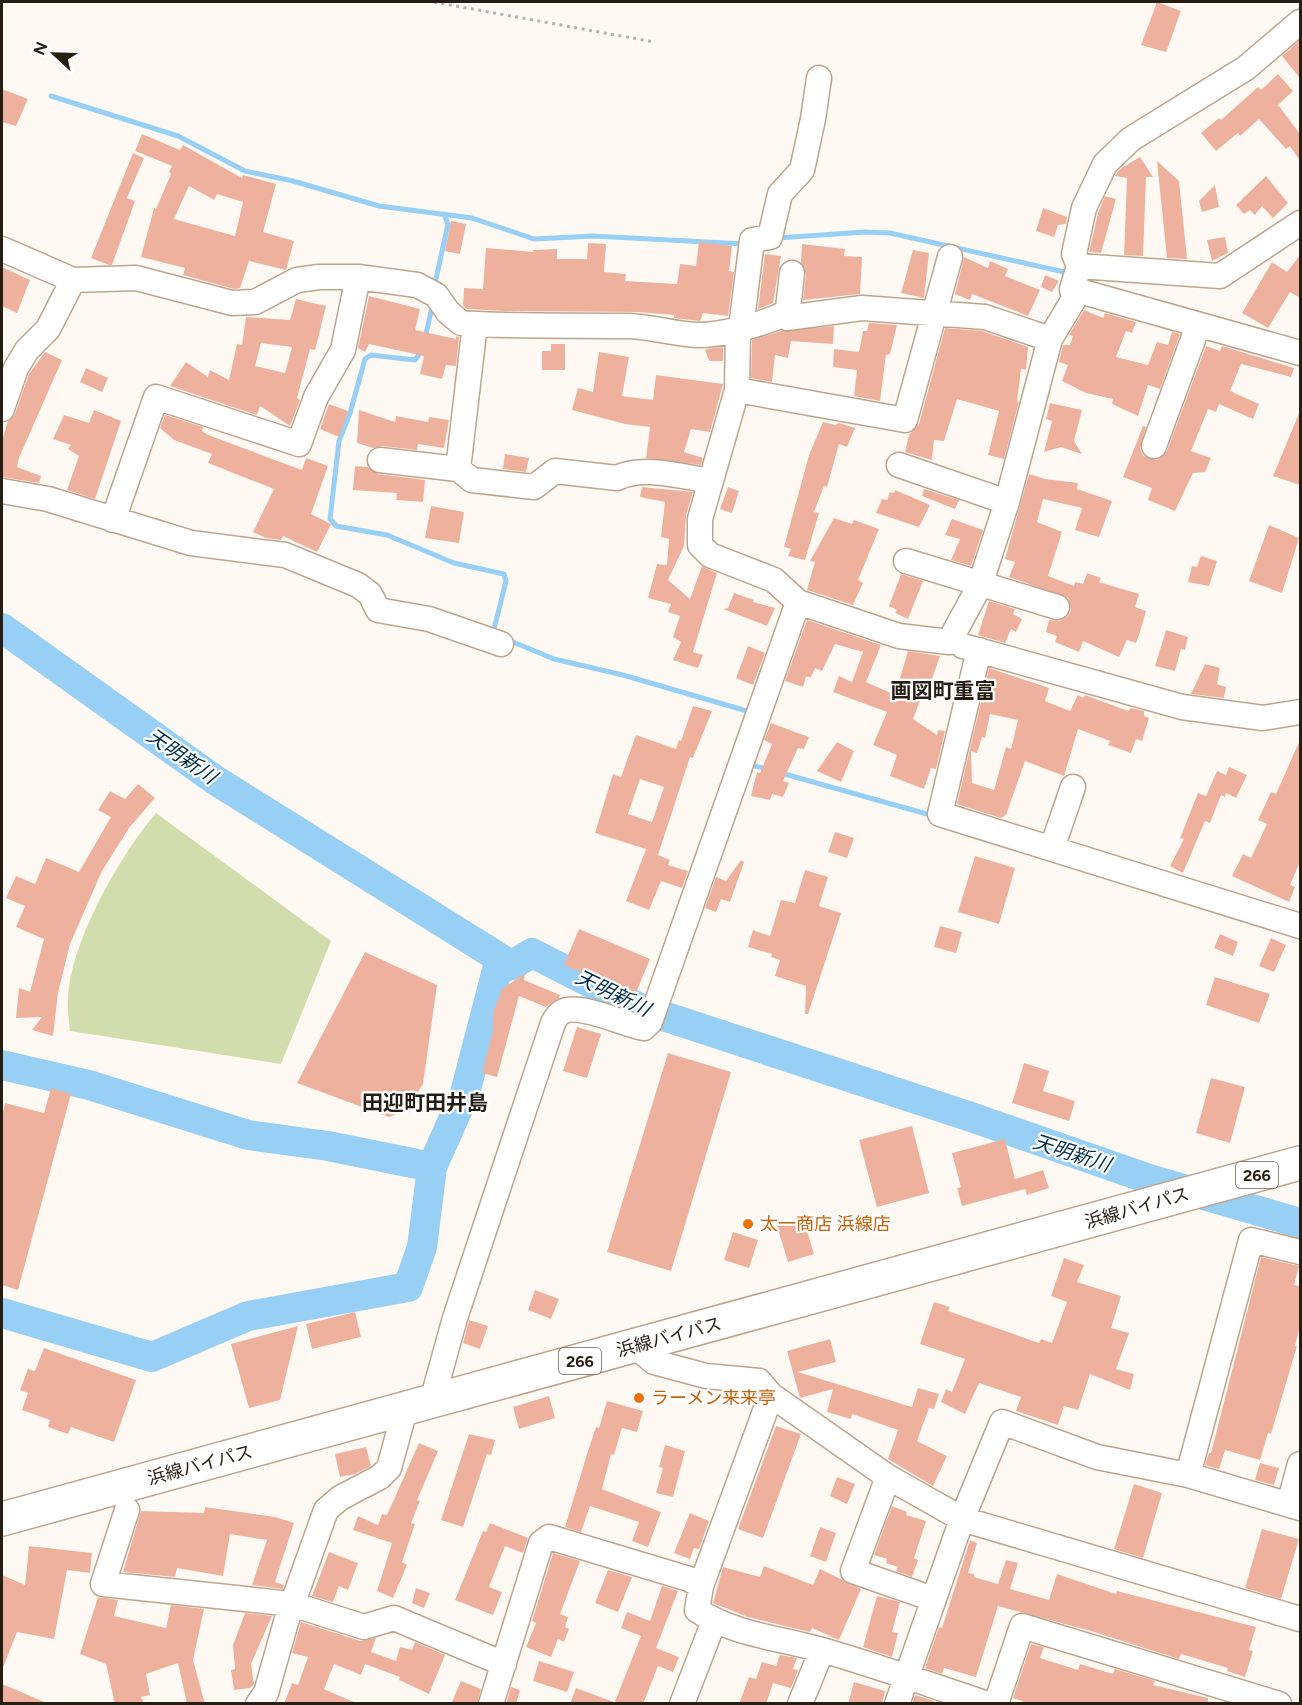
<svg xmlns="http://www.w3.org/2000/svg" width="1302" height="1705" font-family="Figtree,'Noto Sans JP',sans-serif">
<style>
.pitch{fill:#d2ddae}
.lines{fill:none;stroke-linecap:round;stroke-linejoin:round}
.stream{stroke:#97d0f4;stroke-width:5}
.river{stroke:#97d0f4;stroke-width:30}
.building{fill:#eeb19e;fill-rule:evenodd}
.minor-casing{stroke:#bda58d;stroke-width:27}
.highway-casing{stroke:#bda58d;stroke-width:36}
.path{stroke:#b9b2ac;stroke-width:3;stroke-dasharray:3 4.5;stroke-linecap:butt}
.minor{stroke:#fff;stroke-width:24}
.highway{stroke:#fff;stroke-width:33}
.food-dot{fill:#e8710a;stroke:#fff;stroke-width:2}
.labels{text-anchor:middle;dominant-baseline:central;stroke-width:4.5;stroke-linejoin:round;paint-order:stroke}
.shield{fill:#fff;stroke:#67615a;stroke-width:1.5}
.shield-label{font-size:16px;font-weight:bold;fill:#261d13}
.street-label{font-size:18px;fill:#261d13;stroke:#fff}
.food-label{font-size:18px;fill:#c56008;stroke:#fff;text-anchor:start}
.water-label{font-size:20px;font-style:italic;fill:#002e46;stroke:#fff}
.quarter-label{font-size:21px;font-weight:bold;fill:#261d13;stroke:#fff}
</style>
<rect width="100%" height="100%" fill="#fff9f4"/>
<path class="pitch" d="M156,813L331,941L281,1064L70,1031C69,1020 67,1009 68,999C70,943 120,855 156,813Z"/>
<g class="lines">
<path class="stream" d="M51,96L178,136L245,171L293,181L379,206L472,218L534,239L593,236L745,244
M777,238L865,232L890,233L1069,273
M434,288L448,224L444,214
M425,338L433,303
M422,350L415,360L371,355L365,359L350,413L339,441L330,519L336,526L387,535L454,563L504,574L506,581L493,633
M506,639L554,659L623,675L747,711L749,716
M747,764L767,769
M781,773L934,816"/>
<path class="river" d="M2,628L215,780L506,962L514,964L532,953L642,1009L971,1117L1149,1179L1300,1223
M2,1065L89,1085L248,1135L328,1146L432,1167
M2,1313L152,1357L248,1316L408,1287L422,1247L432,1167L465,1093L497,970L514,964"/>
</g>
<path class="building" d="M1157,2L1181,11L1166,52L1141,45Z
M1300,40V78L1282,56Z
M1278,74L1293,91L1278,105L1300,134V161L1290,146L1286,149L1259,119L1240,136L1238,133L1216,151L1201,133L1219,118L1221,120L1258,87L1261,90Z
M2,89L28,99L16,126L2,122Z
M142,134L180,150L183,145L242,178L243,175L276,184L263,232L294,241L286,270L249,261L240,288L234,289L183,275L185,268L141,257L154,208L156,209L171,174L169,172L172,166L135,151ZM189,186L214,200L217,194L243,202L235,236L174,219Z
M133,153L144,158L127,198L135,201L112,265H109L91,258Z
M1140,157L1153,177H1146L1143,256L1124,255L1127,178L1115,176L1120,169Z
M1157,161L1179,181L1187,259L1167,258Z
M1266,176L1288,203L1273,218L1262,206L1255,215L1250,210L1244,214L1236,205Z
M1215,185L1219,207L1202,212L1199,201Z
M1105,196L1116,199L1101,253L1089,252L1098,213Z
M1043,208L1067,217L1066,224L1058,225L1054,237L1036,231Z
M451,221L466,224L460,254L445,251Z
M1225,237L1228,253L1212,261L1207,240Z
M699,242L732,246L729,271L734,272L728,316L703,313L700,321L674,318V315L637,312L503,311L467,309L463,306L464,288L483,289L486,248L533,252V250L557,249V259H587L588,243L606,244L604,272L626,274L625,281L677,284L680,264L696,266Z
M802,244L845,249L844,256L862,257L860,294L803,300L806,275L801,262Z
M913,250L929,253L924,298L901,293Z
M765,254L781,256L773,303L758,309Z
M1300,255V298L1290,292L1268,328L1242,313L1272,262L1287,272Z
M964,257L988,268L990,261L1008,269L1005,276L1040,290L1028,316L972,294L970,300L955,294Z
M2,267L30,280L17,313L2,306Z
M1045,275L1059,281L1052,292L1041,287Z
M369,296L420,309L415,330L456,339V336L459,337L456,366L446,365L442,379L420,374L424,356L369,344L365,352L358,348Z
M296,299L326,306L315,350L310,349L297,398L300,400L290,426L260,406L257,415L170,386L186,362L208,377L210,370L229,380L237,344L242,345L246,317L290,320ZM261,343L292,347L285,373L255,366Z
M1084,310L1103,318L1105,313L1136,322L1132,333L1126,331L1116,357L1148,365L1157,342L1168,345L1172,332L1180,334L1160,389L1148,385L1138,416L1112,404L1113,399L1086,393L1062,381L1068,365L1059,362L1063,345H1070L1073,336L1069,335Z
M869,323L897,325L890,354L886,355L880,401L854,396L857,370L833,367L834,349L859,352L863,331H867Z
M834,326L833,344L791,341L788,358L775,355L772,382L751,378L752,340L781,331Z
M945,328L982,331L1028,347L1026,370L1021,369L1017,401L1019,402L1004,459L988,455L999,411L957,399L944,441L934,440L932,460L905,452L909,435L919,424Z
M551,344H565V370H542V351H551Z
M1206,346L1220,351L1222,346L1294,368L1291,377L1241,364L1230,391L1259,404L1253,419L1219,404L1216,412L1208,409L1191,451L1211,458L1205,472L1193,473L1175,511L1148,500L1152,488L1123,477L1143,426L1146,427L1140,448L1143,456L1157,460L1167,451Z
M723,347V361H709L705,349Z
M45,352L62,360L19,458L17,467L41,476L39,483L2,477V441L8,421L15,414L29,374Z
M599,352L629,357L622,396L653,400L656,375L723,384L710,432L691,429L684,452L703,458L701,465L646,458L650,427L625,424L572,410L578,388L593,392Z
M86,368L108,378L102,392L80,382Z
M1050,403L1082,410L1074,441L1082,454L1061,447L1044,452L1052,421L1046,419Z
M329,404L348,411L339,437L320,429Z
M94,410L121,421L95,499L67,490L79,456L68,449L71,445L53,439L64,415L89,423Z
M359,410L395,422L396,416L428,422L429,417L449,420L444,448L418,444L417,450L382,446L373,448L357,443Z
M1300,411V485L1273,476Z
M165,415L203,427L202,431L208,435L302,470L306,458L328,466L311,514L331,524L317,552L283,536L281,540L266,538L253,532L274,489L208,463L212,454L174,440L160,428Z
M823,422L835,425L839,423L855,428L847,447L839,444L827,487L824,486L814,512L819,513L805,560L788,556L791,549L784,547L809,455Z
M505,454L529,458L526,472L503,469Z
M355,466L368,467L378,474L425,480L423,502L396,500L397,493L353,490Z
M1029,474L1045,479L1078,483L1077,489L1112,501L1099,537L1075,530L1082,508L1043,499L1037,522L1062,532L1048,576L1074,586L1075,582L1083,584L1087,573L1101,578L1099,582L1139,594L1135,607L1146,611L1140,632L1136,643L1127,640L1119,657L1083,641L1079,652L1055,642L1057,636L1046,632L1049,620L1060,621L1067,617L1071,611L1068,598L1009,577L1015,562L1005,559Z
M642,487L693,492L686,515L684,546L668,580L690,599L702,566L717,573L693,652L703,655L698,668L673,660L681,642L673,637L680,616L668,612L671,604L648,598L657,564L667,565L669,539L661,537L665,502L640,497Z
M728,487L739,491L732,513L720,509Z
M924,489L959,500L955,509L922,496Z
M895,490L930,505L919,527L876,513L882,499L887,500L890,492L894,493Z
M431,506L464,512L459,543L425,538Z
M834,518L852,524L854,520L879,529L858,580L863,583L853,605L807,590L815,562L810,561Z
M952,519L983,530L971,566L951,560L960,539L945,535Z
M1269,525L1299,538L1282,593L1249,581Z
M1201,556L1217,561L1209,586L1188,582L1192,566L1197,567Z
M901,574L923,581L908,619L895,613L897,610L889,606Z
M734,593L754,600L753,602L775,608L767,626L723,609L728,608Z
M989,601L1015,609L1013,614L1022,619L1016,632L1011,629L1005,643L978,635Z
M807,620L881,645L866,682L895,695L908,651L940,656L927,693H923L913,719L937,735L938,730L945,731L936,769L931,768L924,789L890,776L897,755L873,745L887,712L833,692L839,676L852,682L863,652L835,644L822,671L815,668L811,677H806L803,687L785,681Z
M1166,630L1188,637L1185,650L1181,649L1175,671L1155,666Z
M748,646L765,653L753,685L736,678Z
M1205,664L1220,668L1217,684L1226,687L1224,698L1191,694Z
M989,668L1049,688L1045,701L1070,711L1078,695L1083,698L1085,695L1128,711L1131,708L1144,711V716L1149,718L1142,741L1136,739L1131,753L1108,745L1110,741L1078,729L1064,776L1025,761L1006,815L1001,818L957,804ZM990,714L1018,720L1011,749L1006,747L994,790L972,783L971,751L977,753L982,737L985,738Z
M693,706L712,711L693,758L690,757L658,855L670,860L668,865L688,871L682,888L661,881L649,910L626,901L646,849L595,833L613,774L621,777L636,735L676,749L679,740L681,741ZM640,779L664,787L652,822L628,814Z
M771,723L809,737L804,749L798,748L783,781L789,783L783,797L772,794L770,800L751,796L757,772L760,773L772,744L764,740Z
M1300,740V862L1290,885L1295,887L1289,902L1232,876L1243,854L1251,858L1267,824L1258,820L1271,792L1276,794Z
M837,742L854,751L841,782L817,771Z
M1229,767L1247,775L1236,798L1226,793L1225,797L1221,795L1210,823L1205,821L1183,873L1170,866L1184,839L1180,838L1198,793L1206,796L1217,771L1226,775Z
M138,784L155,798L129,828L102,871L70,944L58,993L53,1036L32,1030L42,1017L16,1018L19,988L30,992L44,939L16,927L25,906L6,898L16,876L35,884L46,858L79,872L111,817L98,810L110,791L125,799Z
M835,832L854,838L847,858L828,852Z
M975,856L1015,868L999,924L958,912Z
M741,860L744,862L730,902L721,899L716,912L705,908L716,877L726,881Z
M805,870L828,877L819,906L841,913L808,1014H805L806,986L775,976L780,960L771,957L772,954L748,947L753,930L770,936L781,900L795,903Z
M940,926L962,932L956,953L934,947Z
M579,929L650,959L635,995L564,965Z
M1220,934L1238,942L1233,956L1214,948Z
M1271,938L1286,945L1274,972L1259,966Z
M365,952L437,985L423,1084L406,1111L389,1117L297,1083Z
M525,973L524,980L560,995L559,998L546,1007L519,996L497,1077L482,1073L493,1031V1013L502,989Z
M1215,977L1270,994L1259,1023L1206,1005Z
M577,1027L601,1034L587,1078L563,1071Z
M668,1053L731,1072L671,1271L607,1252Z
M1024,1063L1049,1071L1043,1091L1075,1101L1069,1121L1012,1103Z
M1211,1078L1245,1087L1230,1143L1196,1133Z
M51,1088L71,1094L18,1290L2,1285V1117L5,1103L44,1113Z
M912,1126L929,1193L877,1207L859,1140Z
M1005,1139L1015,1179L1043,1170L1049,1188L1027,1195L1025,1189L962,1206L957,1188L961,1187L952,1153Z
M803,1218L814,1254L788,1262L777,1226Z
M733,1232L758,1240L749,1268L724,1260Z
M1261,1257L1299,1266L1294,1285L1300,1286V1326L1295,1346H1297L1271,1434L1268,1433L1260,1460L1225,1450L1219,1469L1205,1465L1209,1453H1211Z
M1064,1258L1084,1265L1077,1282L1121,1296L1111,1328L1129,1333L1116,1369L1134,1374L1130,1390L1090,1374L1078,1410L1064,1406L1058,1425L1016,1411L1021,1397L979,1383L965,1414L941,1402L946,1389L952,1392L965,1359L920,1344L934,1302L950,1307L948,1311L1039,1343L1041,1339L1052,1343L1067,1302L1051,1296Z
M535,1290L559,1299L551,1319L528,1310Z
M355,1312L361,1337L312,1349L306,1324Z
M469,1320L488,1326L480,1349L463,1343Z
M298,1326L280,1400L249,1408L231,1344Z
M830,1339L836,1362L798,1372L912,1407L918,1388L939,1394L934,1409L929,1408L917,1441L947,1456L933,1486L888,1459L898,1430L852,1414L851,1419L827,1412L833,1389L800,1398L787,1351Z
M44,1348L136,1380L114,1442L71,1427L68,1434L48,1427L50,1420L22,1410L28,1393L20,1390L28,1369L35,1371Z
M549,1396L555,1418L519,1429L513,1407Z
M607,1401L643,1411L637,1432L622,1428L614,1455L611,1454L602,1489L661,1512L648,1547L632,1541L639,1522L590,1506L581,1532L565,1527L587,1454L596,1427L599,1428Z
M776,1426L801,1434L763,1538L738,1529Z
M469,1434L495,1440L491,1455L487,1454L463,1527L441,1520Z
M419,1443L438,1451L417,1500L420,1501L411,1523L415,1524L402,1562L407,1565L393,1598L377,1591L392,1543L353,1530L358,1516L378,1525L382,1514L387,1515Z
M665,1445L685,1451L673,1497L656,1493L663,1468L659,1467Z
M366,1447L371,1466L355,1474L340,1477L335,1454Z
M1260,1463L1279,1468L1274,1485L1255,1480Z
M837,1477L855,1484L847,1504L830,1496Z
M1134,1484L1162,1493L1143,1558L1114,1549Z
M892,1506L907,1512L906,1515L926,1521L914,1558L918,1560L912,1577L896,1571L898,1567L886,1563L887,1559L874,1555Z
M205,1507L275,1517L294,1523L275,1582L284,1585L283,1589L252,1585L267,1540L230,1534L223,1576L177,1568L175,1577L123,1572L141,1511L204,1513Z
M690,1513L709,1521L699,1549L694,1548L690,1559L674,1553Z
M490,1523L528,1538L523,1553L505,1546L489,1587L502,1592L493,1615L455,1600L483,1531L486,1532Z
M820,1527L836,1533L826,1562L810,1556Z
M1262,1529L1299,1539L1281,1599L1245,1588Z
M970,1540L977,1543L968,1573L974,1574V1577L998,1584L1006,1560L1018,1563L1010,1589L1049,1600L1057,1574L1116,1594L1117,1591L1256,1627L1249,1650L1253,1651L1245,1677L1227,1671L1228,1668L1181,1654L1179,1659L1091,1631L998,1606L976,1677L944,1668L942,1674L925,1668L939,1627L942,1628Z
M29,1546L92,1553L90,1573L67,1570L54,1639L17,1632L2,1670V1575L25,1585Z
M329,1552L358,1563L348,1590L339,1586L333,1602L312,1596Z
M553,1553L580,1561L560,1614L568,1617L565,1627L569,1629L564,1642L558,1639L551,1657L526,1647L536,1623L532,1621Z
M764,1566L813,1585L820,1569L861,1589L839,1640L812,1628L810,1632L748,1617L713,1603L723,1567L760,1577Z
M608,1570L632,1577L618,1612L595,1603Z
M662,1586L678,1591L656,1648L679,1657L673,1672L658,1666L643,1704H614L641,1636L621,1628L627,1612L650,1621Z
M416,1588L430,1593L424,1608L412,1603Z
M877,1596L900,1602L892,1632L898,1633L892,1657L863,1647Z
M98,1597L118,1600L114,1616L166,1628L171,1605L204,1609L193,1660L205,1704H187L178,1663L146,1674L150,1695L141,1697L144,1704H115L106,1664L80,1654Z
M245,1613L272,1616L251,1664L254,1684L250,1688L234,1690L231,1670L235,1669L233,1645Z
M301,1622L360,1641L376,1638L371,1652L396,1661L400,1647L412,1650L415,1642L445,1655L429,1694L399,1680L400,1677L365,1664L361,1675L334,1664L324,1689L358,1704H284L292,1683L298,1685L308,1657L292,1653Z
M1031,1644L1044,1647L1040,1658L1078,1670L1080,1664L1113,1674L1115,1669L1155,1681L1153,1685L1208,1698V1704H1030L1013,1698Z
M780,1655L797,1658L793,1669L798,1670L791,1688L773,1683L766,1704H739L749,1677L756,1679L762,1662L776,1666Z
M539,1661L574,1672L567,1692L533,1681Z
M461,1681L481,1689L477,1704H451Z
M854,1682L885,1691L882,1704H848Z
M2,1684L47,1703V1704H2Z
M511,1687L520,1690L516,1704H506Z
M576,1688L614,1702V1704H570Z
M915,1695L934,1701L933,1704H912Z"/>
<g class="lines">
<g class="minor-casing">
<path id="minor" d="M2,249L73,280L136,278L232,303L255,302L297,280L319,277H358L417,285L436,295L448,312L461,323C516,327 571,325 627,326C651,326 676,335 700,335C724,335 767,323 788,312
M1079,266L1220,276L1300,223
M792,273L787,318L862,308L985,317L1050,339
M1072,289L1300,353
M741,328L752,240L770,237L780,194L802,170L813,119L819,78
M737,390L905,420L950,257
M2,409L16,368L27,350L48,329L73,280
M1154,446L1198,326
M380,460L458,469L475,324
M899,465L1007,502
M458,469L472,480L534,487L555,471L617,478C644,465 683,477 711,481
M2,491L48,499L191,543L285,555L358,585L370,594L378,610L429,619L501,644
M113,520L156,397L299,444L316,397L343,350L358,277
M906,561L1057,607
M798,602L899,636L949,642L980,585L1007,502L1050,339L1074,299L1072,289L1079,266L1074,254L1084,208L1105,164L1131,139L1246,68L1300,22
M963,646L1182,707L1263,718L1300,712
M979,650L940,814L1300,926
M1052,848L1073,787
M635,1346L654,1362L706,1376L759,1381L771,1395L888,1477L962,1519L1300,1619
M432,1401L455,1318L553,1023C555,1019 558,1014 562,1012C579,1002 624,1025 644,1028L650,1022L798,602L774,580L710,555L700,545V519L737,390L738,330
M1188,1475L1251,1240L1300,1252
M888,1477L853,1571L933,1599
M1289,1504L1300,1464
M127,1510L103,1584L292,1604L364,1627L394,1618L504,1664
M701,1586L771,1395
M258,1704L266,1693L286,1622L326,1510L340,1498L380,1477L389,1468L406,1406
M491,1704L541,1543L549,1537L689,1579L701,1586L697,1610C734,1635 780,1638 822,1650C878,1666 933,1686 988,1704
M682,1704L714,1621
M800,1704L822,1650
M897,1704L962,1519L1002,1422L1097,1457L1188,1475L1300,1508
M996,1704L1022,1626L1279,1704"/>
</g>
<g class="highway-casing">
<path id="highway" d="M2,1519L1300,1163"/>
</g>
<path class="path" d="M434,2L654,42"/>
<use href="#minor" class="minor"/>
<use href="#highway" class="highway"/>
</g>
<g class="food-dot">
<circle cx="748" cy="1224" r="6"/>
<circle cx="639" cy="1398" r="6"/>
</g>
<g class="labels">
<g class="shield">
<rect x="1236" y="1162" width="42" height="26" rx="4.5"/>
<rect x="559" y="1348" width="42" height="26" rx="4.5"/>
</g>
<g class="shield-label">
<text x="1257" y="1175">266</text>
<text x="580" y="1361">266</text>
</g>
<g class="street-label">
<text transform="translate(1137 1208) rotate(-16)">浜線バイパス</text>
<text transform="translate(669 1337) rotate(-15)">浜線バイパス</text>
<text transform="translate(200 1465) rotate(-15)">浜線バイパス</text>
</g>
<g class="food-label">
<text x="760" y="1224">太一商店 浜線店</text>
<text x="651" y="1398">ラーメン来来亭</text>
</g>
<g class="water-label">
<text transform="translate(182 756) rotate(35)">天明新川</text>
<text transform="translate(613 993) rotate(26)">天明新川</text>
<text transform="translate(1072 1153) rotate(18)">天明新川</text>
</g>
<g class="quarter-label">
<text x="943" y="690">画図町重富</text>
<text x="425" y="1102">田迎町田井島</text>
</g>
</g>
<rect width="1302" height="1705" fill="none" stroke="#261d13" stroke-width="6"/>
<g transform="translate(54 54) rotate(292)" stroke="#ffffff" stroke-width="4.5" paint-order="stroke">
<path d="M0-4.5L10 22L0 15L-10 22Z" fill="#261d13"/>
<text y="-9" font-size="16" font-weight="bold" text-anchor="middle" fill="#261d13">N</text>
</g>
</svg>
